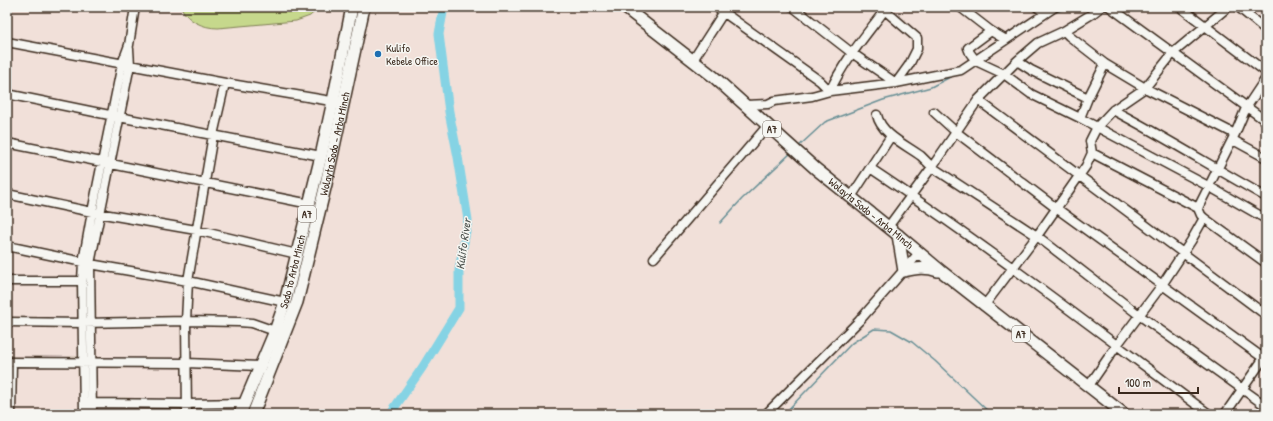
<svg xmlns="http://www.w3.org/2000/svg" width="1273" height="421" font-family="'Patrick Hand',sans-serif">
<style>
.green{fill:#c6d88c;stroke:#808155}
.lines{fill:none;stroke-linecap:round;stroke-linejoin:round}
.stream{stroke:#678f95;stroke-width:1.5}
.river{stroke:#85d3e4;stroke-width:9}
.minor-casing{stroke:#3b2a1e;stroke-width:11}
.highway-casing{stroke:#3b2a1e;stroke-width:14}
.minor{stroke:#f6f6f2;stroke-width:8}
.highway{stroke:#f6f6f2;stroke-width:11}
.poi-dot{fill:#1f6fb2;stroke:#f6f6f2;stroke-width:1.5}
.labels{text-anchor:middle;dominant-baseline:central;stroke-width:3;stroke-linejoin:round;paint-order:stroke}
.shield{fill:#f6f6f2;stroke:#73675e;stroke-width:1}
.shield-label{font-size:10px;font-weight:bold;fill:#3b2a1e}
.poi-label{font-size:11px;fill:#3b2a1e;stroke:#f6f6f2;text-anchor:start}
.street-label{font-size:11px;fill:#3b2a1e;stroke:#f6f6f2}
.water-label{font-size:12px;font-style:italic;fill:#4e5450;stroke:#f6f6f2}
</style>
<rect width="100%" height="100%" fill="#f1e0d9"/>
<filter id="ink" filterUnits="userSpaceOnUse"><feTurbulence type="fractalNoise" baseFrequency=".025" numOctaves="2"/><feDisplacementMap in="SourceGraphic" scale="8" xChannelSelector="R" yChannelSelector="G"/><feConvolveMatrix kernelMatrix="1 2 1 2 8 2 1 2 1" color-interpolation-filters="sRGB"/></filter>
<g filter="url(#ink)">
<path class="green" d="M181,7H320L310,16L296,21L218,28C203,28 187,21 181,7Z"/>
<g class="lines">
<path class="stream" d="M1053,13L1070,7
M798,147L825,122L883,100L931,87L954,75
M720,223L742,199L792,152
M784,414L852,343L874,329L891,330L912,342L935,361L991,414"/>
<path class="river" d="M390,414L422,368L459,308V270L468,220L458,157L449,112L439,34L444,7"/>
<g class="minor-casing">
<path id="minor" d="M716,7L820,81L830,91
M793,7L852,53L896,83
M881,7L917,38V49L909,65L896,83
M960,7L991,31L1006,40
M1037,7L1045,13
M1110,7L1266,121
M1180,7L1266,72
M1238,7L1266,30
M991,31L968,48L970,53L976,61L1004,74L1031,94L1080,118L1210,187L1266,219
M1064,31L1092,14L1101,7
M7,42L225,83L337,102
M693,60L727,7
M830,91C844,60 867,34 887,7
M7,94L119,117L321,156
M1088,98L1031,70L1017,61L1038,43L1064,31L1069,36L1105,64L1145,88L1235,134
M978,100L1266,315
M746,105L768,104L774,101L812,96L830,91L896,83L961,70L1055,7
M1113,110C1165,137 1214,168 1266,197
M934,112L956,132L1056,208L1266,360
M877,115C881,134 906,145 921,156C925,160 929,164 932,167L1037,236L1139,315L1266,406
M1080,118L1088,98L1105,64
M1233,140L1266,158
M7,143L310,204
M1092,153L1198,208L1201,215L1204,218L1266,263
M870,168C986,245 1097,331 1209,414
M7,194L92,212L196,230L297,254
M851,197L891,136
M1198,208L1235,134L1246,108L1266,78
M888,227L932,167L978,100L1017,61
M7,246L83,262L90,264L188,281L285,302
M654,258L768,125
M7,281H82
M984,306L1037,236L1086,166L1092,153L1090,141L1097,127L1113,110L1145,88L1173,53L1228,7
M7,322L83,323L186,321L239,322L252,323L275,331
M7,362L187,363L259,366
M1088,387L1117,345L1162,285L1191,241L1204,218
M87,403L187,404L244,403
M11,414L12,362
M84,414L82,281L83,262L92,212L122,64L129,45L135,7
M92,414L90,264L130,65L129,49
M187,414L186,321L188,281L213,135L225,83
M766,414L859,321L919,253
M1225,414L1266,355"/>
</g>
<g class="highway-casing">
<g id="highway">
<path id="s1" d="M624,7L714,77L816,169L898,235L941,271L1124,414"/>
<path d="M898,235L904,271C917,268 926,267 938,271"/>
<path id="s2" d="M240,414L275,331L285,302L321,156L333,101L352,7"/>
<path id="s3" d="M253,414L297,302L326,184L364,7"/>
</g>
</g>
<use href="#minor" class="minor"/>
<use href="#highway" class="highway"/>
</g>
</g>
<circle class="poi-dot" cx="378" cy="54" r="4"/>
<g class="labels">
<g class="shield">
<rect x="763" y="121" width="18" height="16" rx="3"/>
<rect x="298" y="206" width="18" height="16" rx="3"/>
<rect x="1012" y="326" width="18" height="16" rx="3"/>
</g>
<g class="shield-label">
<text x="772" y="129">A7</text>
<text x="307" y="214">A7</text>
<text x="1021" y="334">A7</text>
</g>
<g class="poi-label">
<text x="386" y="48">Kulifo<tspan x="386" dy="13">Kebele Office</tspan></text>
</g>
<g class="street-label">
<text stroke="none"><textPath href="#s3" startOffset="283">Wolayta Sodo - Arba Minch</textPath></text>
<text stroke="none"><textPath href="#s1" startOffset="322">Wolayta Sodo - Arba Minch</textPath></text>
<text stroke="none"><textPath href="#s2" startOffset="152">Sodo to Arba Minch</textPath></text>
</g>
<g class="water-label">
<text transform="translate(463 244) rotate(-82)">Kulifo River</text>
</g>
</g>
<rect width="1273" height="421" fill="none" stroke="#f6f6f2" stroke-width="24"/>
<rect x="12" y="12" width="1249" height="397" fill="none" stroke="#3b2a1e" stroke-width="1.5" filter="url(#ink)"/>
<path d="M1119 387v6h79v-6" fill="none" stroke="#3b2a1e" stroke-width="2"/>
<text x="1125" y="387" font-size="12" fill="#3b2a1e" stroke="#f6f6f2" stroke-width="3" paint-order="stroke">100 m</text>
</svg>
